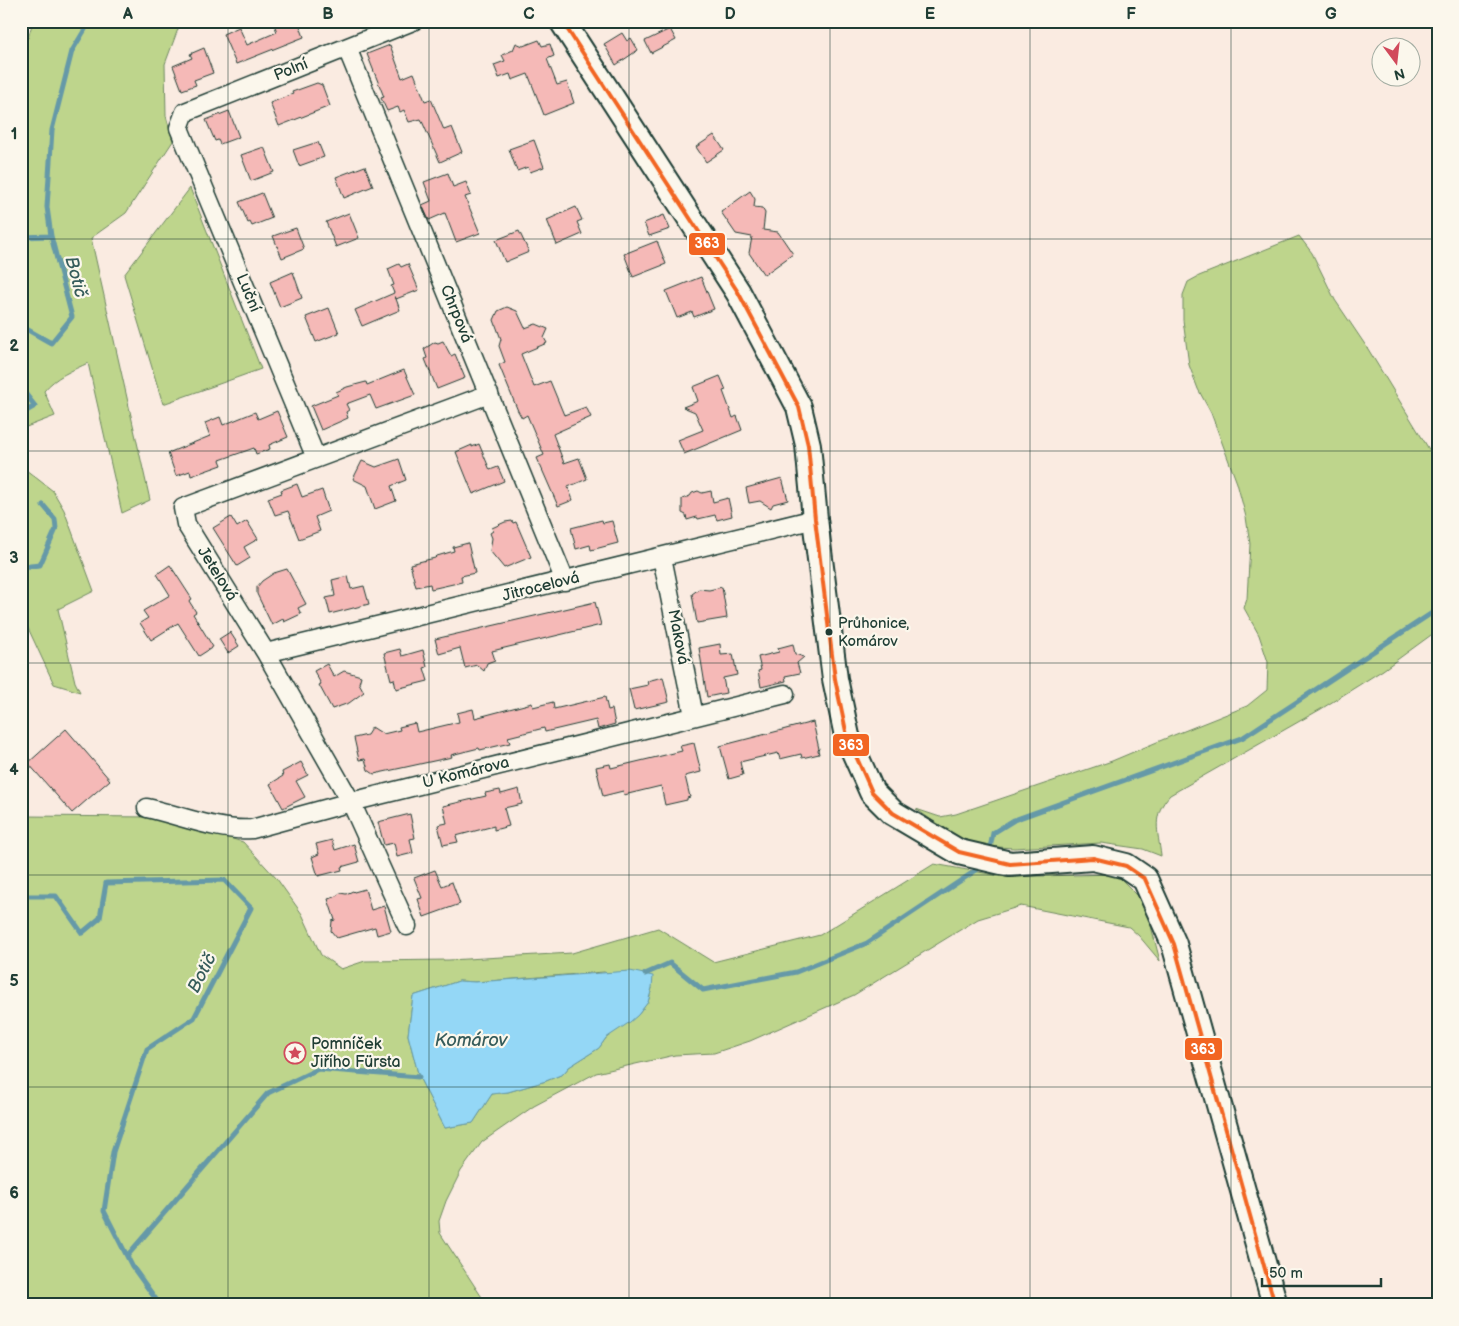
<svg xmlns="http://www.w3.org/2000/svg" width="1459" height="1326" font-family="'Balsamiq Sans',sans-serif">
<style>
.green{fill:#bed58c;stroke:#6e8960;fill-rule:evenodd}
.water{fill:#94d7f6;stroke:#6599a8}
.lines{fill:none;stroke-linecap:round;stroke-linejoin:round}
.stream{stroke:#6599a8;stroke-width:5}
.building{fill:#f5b9b7;stroke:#1f3d34}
.street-casing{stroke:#1f3d34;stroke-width:21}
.secondary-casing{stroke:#1f3d34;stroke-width:28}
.street{stroke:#fbf7ec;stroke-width:18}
.secondary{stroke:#fbf7ec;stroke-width:24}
.bus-1-casing{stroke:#fbf7ec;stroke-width:8}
.bus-1{stroke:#f26522;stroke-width:4}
.grid{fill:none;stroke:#1f3d34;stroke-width:1;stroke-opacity:0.55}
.bus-dot{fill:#1f3d34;stroke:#fbf7ec;stroke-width:2}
.labels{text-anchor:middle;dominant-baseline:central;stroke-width:4.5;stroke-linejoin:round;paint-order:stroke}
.bus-label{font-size:15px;fill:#1f3d34;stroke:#fbf7ec;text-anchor:start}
.street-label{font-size:16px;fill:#1f3d34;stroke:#fbf7ec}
.poi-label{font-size:16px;fill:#1f3d34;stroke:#fbf7ec;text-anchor:start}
.water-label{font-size:18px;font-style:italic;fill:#365c5b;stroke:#fbf7ec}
.line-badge{stroke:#fbf7ec;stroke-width:2}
.badge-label{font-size:14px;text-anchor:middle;font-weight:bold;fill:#fff}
.neatline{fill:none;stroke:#1f3d34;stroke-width:2}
.grid-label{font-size:16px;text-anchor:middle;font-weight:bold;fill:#1f3d34}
</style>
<rect width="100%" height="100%" fill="#faebe1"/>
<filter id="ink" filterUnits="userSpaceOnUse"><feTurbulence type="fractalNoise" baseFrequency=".02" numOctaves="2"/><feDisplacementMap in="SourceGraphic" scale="10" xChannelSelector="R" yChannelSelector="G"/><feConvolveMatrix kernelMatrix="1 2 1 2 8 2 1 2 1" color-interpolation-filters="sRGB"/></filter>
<g filter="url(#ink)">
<path class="green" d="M33,21H181L165,64L166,116L173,141L126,213L91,238L150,500L122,513L88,363C73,370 55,377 44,391L55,416L21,429V39L28,38Z
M190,188L261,369L163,404L124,275Z
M1299,236L1312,253L1335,300L1368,349L1438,464V630L1383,670L1321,709L1170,795C1151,816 1158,830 1161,856L1143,849L1101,843L1014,848L966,845L916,809L940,817L956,814L1112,761L1169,737L1247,706L1267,690L1268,662L1259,635L1244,608L1247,599L1250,544L1246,517L1237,483L1211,413L1198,389L1189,365L1183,320V295L1188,282L1199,276Z
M21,466L53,491L64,510L94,591L58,609L75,682L80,692L54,684L21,613Z
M21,816L155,817L243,842L277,879L302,914L321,955L341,969L365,961L449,960L572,953L658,928L713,962L820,935L934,864L1006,877L1116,874L1145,903L1160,961L1139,936L1129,927L1021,906L978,919L854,995L750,1041L714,1053L675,1055L596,1073L534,1106L482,1142L461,1171L446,1201L439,1221L440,1233L487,1305H21ZM604,972L652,988L648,1002L638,1015L606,1038L599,1048L569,1067L563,1074L546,1081L508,1092L492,1094L473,1123L445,1128L419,1077L408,1035L413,996L459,981L475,982Z"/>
<path class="water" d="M630,971L653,976L652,988L648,1002L638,1015L630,1022L606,1038L599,1048L569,1067L563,1074L546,1081L508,1092L492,1094L473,1123L445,1128L419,1077L408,1035L413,996L459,981L475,982Z"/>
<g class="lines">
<path class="stream" d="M51,236L47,207L52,130L72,51L90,21
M21,237L51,236L72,317L51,343L21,326
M21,388L35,406L21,414
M21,567L40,565L56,529L55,519L43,505
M989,853L993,833L1014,820L1242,738L1438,609
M21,896H56L82,933L100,918L106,883L224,880L251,908L194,1018L147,1049L113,1152L104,1211L132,1266L160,1305
M645,974L670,963L703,990L796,972L867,943L984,865
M127,1256L268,1093L318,1069L419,1077"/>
</g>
<path class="building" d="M280,21H298L304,37L236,64L223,34L239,27L247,45L277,32L274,24Z
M670,29L676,40L651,53L645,41Z
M622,33L627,41L631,38L638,50L616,65L604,44Z
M539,40L542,46L550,44L554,56L547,59L557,85L567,82L574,103L544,115L528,74L512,80L510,74L499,78L494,65L505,61L502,55L513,50L516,43L523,46Z
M390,45L402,78L414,73L425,101L431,99L444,130L452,127L462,152L440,162L421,119L409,122L404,110L400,112L398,107L387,111L381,98L384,97L367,54Z
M204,48L213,73L194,80L196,85L182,90L173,66L192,58L190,54Z
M317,83L322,85L330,106L279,126L270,103L293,94L292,92Z
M229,111L239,137L220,144L218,140L215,141L206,120Z
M714,135L724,150L706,162L696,147Z
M534,140L544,167L530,172L528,167L517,171L509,149Z
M318,142L324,157L299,166L293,150Z
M264,147L274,172L251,181L241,155Z
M365,166L373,186L344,198L336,177Z
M448,173L453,187L466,182L471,195L465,197L480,233L456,242L445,213L429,220L422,205L431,201L424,182Z
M750,191L755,199L754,207L762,208L765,213L763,230L778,232L793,254L764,275L749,253L752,237L736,234L721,212Z
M262,193L272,218L252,226L250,222L248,223L239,202Z
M576,207L582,220L577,222L582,234L557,245L547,220Z
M349,213L359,238L336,247L326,222Z
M664,215L670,229L649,236L644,223Z
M296,228L304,249L282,258L273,236Z
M519,231L529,252L505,262L496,240Z
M657,241L666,264L633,277L624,254Z
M399,264L401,267L408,264L419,290L396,299L395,296L400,310L362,326L355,310L394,293L391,286L394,285L388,269Z
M293,272L302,298L280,307L270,282Z
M701,277L714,309L694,317L692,312L677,318L666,291Z
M507,307L517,311L525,328L536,324L548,329L544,338L547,343L521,354L534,387L550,381L564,415L586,407L591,417L553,434L564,463L579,458L587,479L568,487L573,500L558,506L537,458L544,455L527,415L522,418L518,411L499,365L505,362L499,346L501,339L494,320L498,311Z
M329,308L339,333L316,342L306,317Z
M443,341L451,356L455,354L465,378L437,389L425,359L427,358L424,349L435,342L438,343Z
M404,370L415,395L376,409L370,395L346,404L349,410L346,412L348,418L321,430L311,406L338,395L336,392L347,387L366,382L367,385Z
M720,376L726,390L723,391L733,418L737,416L742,430L684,454L678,440L703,430L695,412L683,407L698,401L693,387Z
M277,411L288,437L269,445L270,449L256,454L254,448L220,460L222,465L191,476L190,471L176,476L168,453L210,436L205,423L220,417L223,425L255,412L258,419Z
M479,444L490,470L498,467L504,481L473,494L456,452L472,445V447Z
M399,459L406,480L391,486L396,501L375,509L367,486L353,479L362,461L376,467Z
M782,478L788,500L773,504L771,508L760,501L749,503L746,488Z
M297,484L302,497L322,490L329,511L315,517L320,531L299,539L288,511L275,515L268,498L282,493L281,490Z
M698,491L702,493L711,491L713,502L728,498L732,516L717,520L715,515L698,519L697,517L687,520L686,515L682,513V499L690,496L692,493Z
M231,517L237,527L247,521L258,539L244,547L250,558L237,566L213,528Z
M602,520L603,523L612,521L618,543L591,550L590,545L576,549L571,528Z
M512,521L513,523L516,522L531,557L504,568L490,551L492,538L490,533L493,531L492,528L505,522Z
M468,543L475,573L461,576L462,582L431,589L430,584L416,587L410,564L435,558L437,556L454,551L453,547Z
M170,565L192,599L189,601L196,612L193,614L213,647L199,656L178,623L151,640L140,623L148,618L143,611L170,595L157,574Z
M287,569L306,604L298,608L301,614L284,622L283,619L272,625L257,594V587L262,581L274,573Z
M348,576L351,589L364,586L369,604L330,614L326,598L335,596L332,580Z
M722,587L727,618L697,623L692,594L699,589L709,590Z
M595,602L601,625L492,651L495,660L487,663L484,671L477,665L465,668L460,648L439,654L435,639Z
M230,632L239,646L228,653L219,639Z
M720,644L721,655L733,654L737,675L723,678L726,693L707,697L699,648Z
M793,644L795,654L804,657L797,663L800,673L785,676L786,681L761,687L758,671L761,670L758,657L779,652L778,648Z
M400,649L402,656L423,650L427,667L424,668L428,681L396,689L394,679L391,680L384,653Z
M327,664L334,677L344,671L361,676L359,683L364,692L349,703L332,709L319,685L321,684L314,671Z
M663,677L669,702L634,710L629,689L648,685L647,681Z
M605,697L608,710L612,709L615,724L598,729L596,720L545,732L544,728L508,737L510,743L480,750L479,748L451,755L452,757L374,774L368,770L365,759L359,760L354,738L367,735L372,727L383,734L400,730L399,727L415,723L417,732L459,722L457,713L473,709L475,718L532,703L533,707L553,702L554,709Z
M813,722L819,749L818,750L819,754L802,758L801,754L780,759L778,753L740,762L743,775L729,779L720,746Z
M66,729L110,780L72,813L28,763Z
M694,743L701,772L685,776L690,797L687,798V800L665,805L661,786L624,795L623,791L603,796L596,767L610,764L611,768L682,751L680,746Z
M301,762L308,775L296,781L305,797L283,808L270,784L283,776L282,772Z
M519,789L522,804L504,808L509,826L494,830V826L456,836L458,842L443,845L438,825L447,823L443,806L486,796L485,793L500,790L501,794Z
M410,814L415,838L410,839L413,853L397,857L394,843L384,845L378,822Z
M332,840L335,850L354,844L359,862L341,867L342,870L318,876L312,857L319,854L316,844Z
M435,870L442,886L452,882L460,904L424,917L418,899L422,898L414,878Z
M365,889L371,910L384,906L391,931L377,935L375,927L337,938L331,931L332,921L335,920L328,899L335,897L340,893L346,894L353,891L354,892Z"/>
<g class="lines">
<g class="street-casing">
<path id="street" d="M347,48L565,581
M316,458L179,128L185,112L413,21
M662,557L694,716
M266,653L815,519
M147,808C179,815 220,832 252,829L351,802L785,694
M407,926L351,802L266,653L186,524L183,508L489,394"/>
</g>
<g class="secondary-casing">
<path id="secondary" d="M562,21L738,292L799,407L808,445L815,519L835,679L847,736L872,792L893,813L959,852L1010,864L1093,858L1126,866L1145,879L1174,944L1275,1305"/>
</g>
<use href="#street" class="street"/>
<use href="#secondary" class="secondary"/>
<g class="bus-1-casing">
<path id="bus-1" d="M562,21L738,292L799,407L808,445L815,519L835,679L847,736L872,792L893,813L959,852L1010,864L1093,858L1126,866L1145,879L1174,944L1275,1305"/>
</g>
<use href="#bus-1" class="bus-1"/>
</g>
</g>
<path class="grid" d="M228,21V1305M429,21V1305M629,21V1305M830,21V1305M1030,21V1305M1231,21V1305M21,239H1438M21,451H1438M21,663H1438M21,875H1438M21,1087H1438"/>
<defs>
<g id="sight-ring" transform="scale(1.125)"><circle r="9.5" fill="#fbf7ec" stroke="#d1495b" stroke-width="1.5"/><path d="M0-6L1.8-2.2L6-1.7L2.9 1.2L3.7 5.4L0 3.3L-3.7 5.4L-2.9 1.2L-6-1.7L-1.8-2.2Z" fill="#d1495b"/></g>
</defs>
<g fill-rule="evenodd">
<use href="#sight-ring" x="295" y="1053"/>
</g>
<circle class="bus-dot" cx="829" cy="632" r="4.5"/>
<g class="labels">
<g class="bus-label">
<text x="838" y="623">Průhonice,<tspan x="838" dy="18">Komárov</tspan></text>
</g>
<g class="street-label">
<text transform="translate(291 70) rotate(-22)">Polní</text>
<text transform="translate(248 293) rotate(67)">Luční</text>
<text transform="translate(456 314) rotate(68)">Chrpová</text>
<text transform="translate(217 574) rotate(58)">Jetelová</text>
<text transform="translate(541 587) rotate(-14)">Jitrocelová</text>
<text transform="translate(678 637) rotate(79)">Maková</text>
<text transform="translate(466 773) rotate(-14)">U Komárova</text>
</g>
<g class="poi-label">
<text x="311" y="1044">Pomníček<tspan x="311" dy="18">Jiřího Fürsta</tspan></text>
</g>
<g class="water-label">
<text transform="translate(76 277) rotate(75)">Botič</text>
<text transform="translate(202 973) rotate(-63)">Botič</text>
<text x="471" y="1040">Komárov</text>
</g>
</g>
<g class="line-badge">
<rect x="688" y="232" width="38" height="24" rx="5" fill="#f26522"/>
<rect x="832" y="733" width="38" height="24" rx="5" fill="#f26522"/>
<rect x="1184" y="1037" width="39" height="24" rx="5" fill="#f26522"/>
</g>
<g class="badge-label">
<text x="707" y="248">363</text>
<text x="851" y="750">363</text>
<text x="1203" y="1054">363</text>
</g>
<rect width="1459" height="1326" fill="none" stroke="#fbf7ec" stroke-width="55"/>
<g transform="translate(1396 62) rotate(165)"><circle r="24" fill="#fbf7ec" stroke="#a3ada2"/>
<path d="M0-4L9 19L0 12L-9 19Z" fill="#d1495b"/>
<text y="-8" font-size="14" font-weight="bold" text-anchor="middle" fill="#1f3d34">N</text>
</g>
<path d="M1262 1278v8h119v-8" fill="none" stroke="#1f3d34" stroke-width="2.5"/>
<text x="1269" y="1278" font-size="15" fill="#1f3d34" stroke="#fbf7ec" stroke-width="4" paint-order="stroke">50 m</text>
<rect x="28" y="28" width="1404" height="1270" class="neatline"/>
<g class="grid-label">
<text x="128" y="19">A</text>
<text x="328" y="19">B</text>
<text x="529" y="19">C</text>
<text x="730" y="19">D</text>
<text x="930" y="19">E</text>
<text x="1131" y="19">F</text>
<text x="1331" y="19">G</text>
<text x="14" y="139">1</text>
<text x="14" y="351">2</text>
<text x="14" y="563">3</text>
<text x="14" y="775">4</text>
<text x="14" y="986">5</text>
<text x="14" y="1198">6</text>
</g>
</svg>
